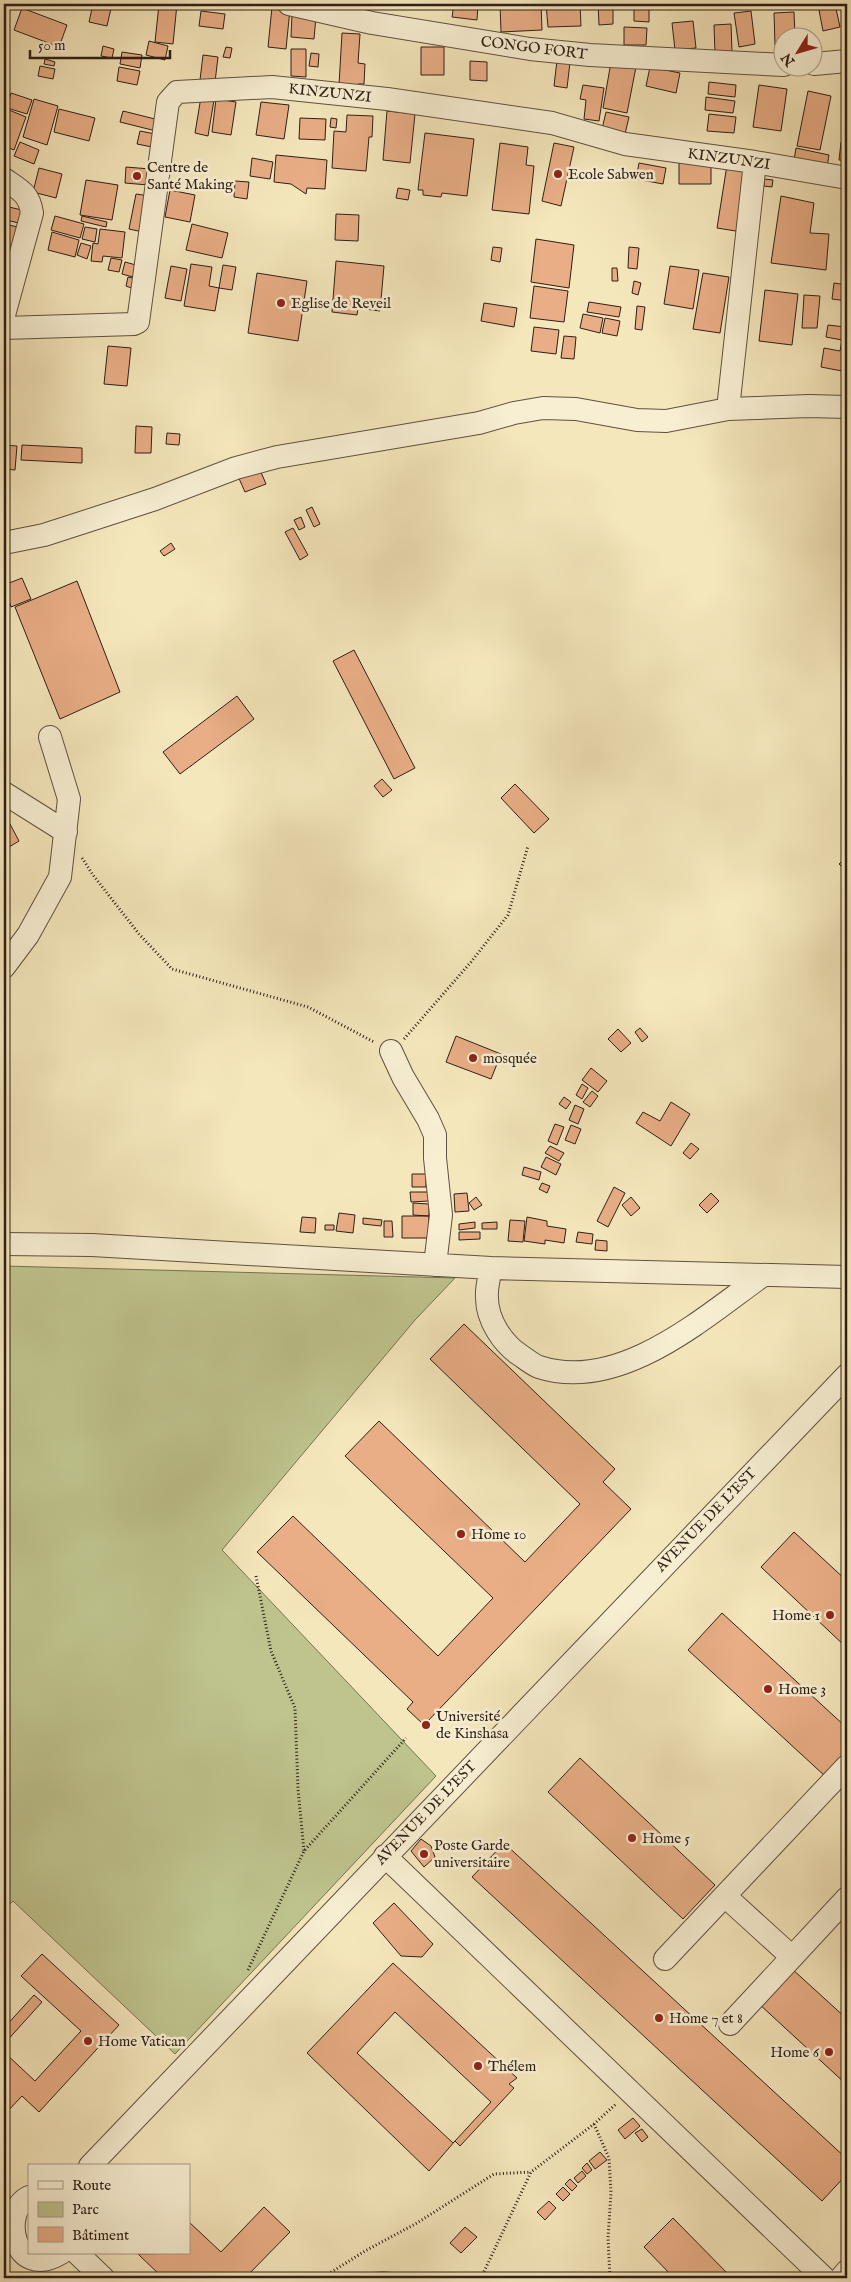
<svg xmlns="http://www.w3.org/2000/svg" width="851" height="2282" font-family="'IM FELL English',serif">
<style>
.green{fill:#bfc48e;stroke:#777252}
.building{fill:#e9ae86;stroke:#2f1f16}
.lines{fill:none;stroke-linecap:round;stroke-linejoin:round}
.minor-casing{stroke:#605140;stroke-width:24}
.path{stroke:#2f1f16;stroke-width:3;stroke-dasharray:1 2.5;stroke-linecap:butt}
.minor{stroke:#f8efd3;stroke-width:22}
.poi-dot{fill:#8f2418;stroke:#f8efd3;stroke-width:2}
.labels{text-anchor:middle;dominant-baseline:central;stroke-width:5;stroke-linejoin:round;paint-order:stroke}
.street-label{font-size:15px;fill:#2f1f16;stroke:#f8efd3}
.poi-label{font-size:15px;fill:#2f1f16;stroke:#f8efd3;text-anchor:start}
</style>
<rect width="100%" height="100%" fill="#f5e7bc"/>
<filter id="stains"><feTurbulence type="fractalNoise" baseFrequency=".004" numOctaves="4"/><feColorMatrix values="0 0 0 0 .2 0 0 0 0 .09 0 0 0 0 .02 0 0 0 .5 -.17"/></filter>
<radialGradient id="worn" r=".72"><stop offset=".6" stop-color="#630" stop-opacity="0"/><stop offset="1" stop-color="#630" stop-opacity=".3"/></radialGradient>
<path class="green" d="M4,1266L455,1278L415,1320L222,1550L436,1776L175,2054L13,1901L4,1910Z"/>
<path class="building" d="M37,4H55L52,10Z
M93,4H112L107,26L89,22Z
M159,4H177L173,44L155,42Z
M454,4H478L477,20L452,17Z
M500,4H541L542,30L501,32Z
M546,4H580L581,26L548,27Z
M598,4H613V24L599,25Z
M634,4H649V22L634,21Z
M825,4H835L840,27L823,31L818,5Z
M272,7L290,9L286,49L268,47Z
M22,8L67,25L59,47L14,30Z
M201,11L225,14L223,29L199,26Z
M751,11L755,44L739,47L734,13Z
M794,12L795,38H784V45H775L774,13Z
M292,14L316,16L314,39L291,37Z
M693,21L696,48L675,50L672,23Z
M731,24L732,52L715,53L714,25Z
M624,27L647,28L646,45H624Z
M342,33L360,34L358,63L365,64L364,84H358V86L339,85Z
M149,41L168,46L165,60L146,55Z
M103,46L114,49L112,58L101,56Z
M226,47L232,48L230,58L223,57Z
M421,47H444V75H421Z
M291,49H306V77L291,76Z
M122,52L142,55L140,68L120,64Z
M558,52L571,54L567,88L554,86Z
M311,53L319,54L318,67L309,66Z
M203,55L218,57L215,82L200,80Z
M45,59L55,62L54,66L44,64Z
M470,61L487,62V81L470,80Z
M611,62L636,67L627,113L603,108Z
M40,66L55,69L53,79L38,76Z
M119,67L140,71L137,85L117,81Z
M650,67L680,73L676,93L646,86Z
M709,82L736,85L735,97L708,94Z
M4,85L9,87L4,103Z
M583,85L604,88L599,121L584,119L586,100L580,99Z
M759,85L787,89L781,131L753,127Z
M808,91L831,96L820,150L797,146Z
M11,93L32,100L27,114L7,108Z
M201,97L214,100L208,136L195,133Z
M706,97L735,101L733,113L705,110Z
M34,99L58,106L47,145L23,137Z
M216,99L236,102L231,135L212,132Z
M261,102L289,105L284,139L256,135Z
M4,108L26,117L14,150L4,146Z
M59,109L95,118L89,141L54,132Z
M123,111L163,121L160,132L120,122Z
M387,111L415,114L410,163L383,160Z
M606,112L629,117L625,134L602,129Z
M709,114L736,117L734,133L707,131Z
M347,115L373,116L372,137H369L366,171L332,168L334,131L346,132Z
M300,118L326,119L325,140L299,139Z
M331,118L337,119L336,128L330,127Z
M140,131L160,135L157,148L137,144Z
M425,133L474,139L467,196L442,193L441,197L423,195V190H418Z
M20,142L39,150L34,164L14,156Z
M841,142H847V161L839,160Z
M500,143L528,147L526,165L534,166L529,214L492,210Z
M554,143L574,147L561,206L542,201Z
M796,148L829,155L827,167L794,160Z
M276,155L327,160L325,189L307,188L306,194L291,184L274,182Z
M252,158L273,162L270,179L250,176Z
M679,162H711V184H679Z
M639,163L666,168L663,184L636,179Z
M727,165L752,169L742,232L717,228Z
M126,167L150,169L148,185L125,183Z
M39,168L62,174L56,198L33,192Z
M764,179L773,180L772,187L764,186Z
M86,180L118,185L112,220L80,215Z
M235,181L249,182L247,199L234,197Z
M398,188L410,190L408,200L396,198Z
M170,190L195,195L190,222L165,217Z
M4,193L8,194L5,218H4Z
M136,194L149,196L143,232L129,229Z
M781,196L814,203L810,233L829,234L826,270L771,263Z
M9,207L26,211L23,224L6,220Z
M336,214L359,215L358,241L335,240Z
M55,216L84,224L80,238L51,230Z
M82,216L107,222L106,227L81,221Z
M4,224L18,227L14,246L4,244Z
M192,224L228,233L222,258L186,250Z
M85,227L97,229L95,242L82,239Z
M100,229L125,232L122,258L103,256L102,262L91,261L93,243L98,244Z
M52,232L79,240L75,257L48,250Z
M536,239L574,245L569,288L531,282Z
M81,243L91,246L87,259L77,255Z
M493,247L502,248L500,262L491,260Z
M629,247L639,248L637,269L628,268Z
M111,258L122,260L119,272L108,270Z
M336,261L384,266L380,311L358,308L357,315L332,312Z
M125,262L136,265L133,277L122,274Z
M191,264L212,267L209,286L219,288L215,311L184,306Z
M223,265L236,267L232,290L219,288Z
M171,266L187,269L181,301L165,298Z
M670,266L699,270L693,309L664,304Z
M612,268H617L618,281H612Z
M257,273L307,281L298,341L248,333Z
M703,273L729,277L720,333L693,329Z
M128,277L137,279L134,289L126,286Z
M634,281L641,283L638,295L632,293Z
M834,283L847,285V301L832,299Z
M534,286L568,291L564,322L530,318Z
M765,290L798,294L792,345L759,341Z
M804,295L820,296L817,328H802Z
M589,302L621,307L619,317L587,312Z
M484,303L517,308L514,327L481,321Z
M637,306L645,307L642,330L635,329Z
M847,311V372L821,367L824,348L840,351L842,340L826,337L828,325L845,327Z
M583,314L603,318L600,333L580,328Z
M605,318L620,321L617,336L602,333Z
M534,327L559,330L556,354L531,351Z
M564,336L576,337L574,359L561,358Z
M108,346L131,348L127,386L104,384Z
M136,426L152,427L151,453H135Z
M167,433L180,434L179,445L166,444Z
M4,445L17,446L15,470L4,469Z
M22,445L82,448V463L21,460Z
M258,465L266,484L245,492L237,474Z
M312,507L320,524L314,527L306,510Z
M301,517L305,527L299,530L294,520Z
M293,528L308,555L300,560L285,532Z
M171,543L175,549L164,556L160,551Z
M22,578L31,599L11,607L4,585Z
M77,581L120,692L60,719L15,607Z
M354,650L415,768L394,779L333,661Z
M237,696L254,719L180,774L163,752Z
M382,779L392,790L383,797L374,786Z
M515,784L549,819L534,833L501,798Z
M10,824L19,841L4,850V827Z
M847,856V872L839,864Z
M640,1028L648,1037L642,1042L635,1032Z
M618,1029L631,1043L621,1052L608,1039Z
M456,1036L501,1054L491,1079L446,1062Z
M591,1068L607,1081L598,1092L582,1080Z
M582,1084L588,1088L582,1099L576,1095Z
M592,1091L598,1096L590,1107L583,1102Z
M564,1097L571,1102L566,1109L559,1104Z
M671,1102L690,1114L671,1146L636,1123L643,1112L660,1121Z
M575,1105L584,1109L578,1124L569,1120Z
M555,1124L564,1127L557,1145L548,1141Z
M571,1125L581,1129L575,1144L565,1140Z
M691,1143L699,1149L690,1159L683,1153Z
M550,1146L564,1153L559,1161L545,1153Z
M546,1157L561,1164L556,1175L541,1167Z
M524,1167L541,1172L539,1180L522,1175Z
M412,1174H426V1187H412Z
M542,1183L550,1186L547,1193L539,1189Z
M614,1187L625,1193L608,1227L597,1221Z
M410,1192H429V1201L411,1202Z
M467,1193L469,1211L455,1212L454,1194Z
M711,1193L719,1201L707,1213L699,1205Z
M476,1197L482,1205L474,1210L469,1203Z
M631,1197L640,1208L631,1216L622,1205Z
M413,1203L429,1204V1216L413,1215Z
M339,1213L355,1215L353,1233L336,1231Z
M402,1216H429L428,1238H402Z
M302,1217L316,1218L315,1233L300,1232Z
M527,1217L547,1221V1226L566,1229L564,1243L545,1240V1244L524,1241Z
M363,1218L382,1220L381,1226L363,1224Z
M510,1220L525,1221L523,1242L508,1241Z
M384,1221H392L393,1237H384Z
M475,1222V1228L459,1230V1224Z
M497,1222V1229H482V1223Z
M325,1225H334V1230H325Z
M459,1232H480V1239L459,1240Z
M578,1232L593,1234L592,1244L576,1242Z
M596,1240L607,1241V1251L595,1250Z
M464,1324L615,1469L603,1482L631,1509L424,1725L407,1709L413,1702L257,1552L293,1516L438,1656L493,1598L345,1456L379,1421L525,1562L580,1504L430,1359Z
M794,1532L847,1581V1648L761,1567Z
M722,1613L847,1728V1754L826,1777L688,1650Z
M580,1758L715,1885L683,1919L548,1792Z
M421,1839L431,1846L435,1857L424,1867L411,1851Z
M504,1843L847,2159V2174L822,2201L472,1877Z
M394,1903L433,1944L422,1957L401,1956L373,1923Z
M42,1954L119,2025L39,2112L22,2096L5,2114L4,2052L35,2081L81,2031L21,1976Z
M393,1963L517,2078L509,2084L514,2088L460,2146L455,2141L491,2102L395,2012L357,2053L453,2143L455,2141L429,2171L307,2053Z
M791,1968L847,2019V2085L758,2003Z
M34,1995L42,2002L4,2044V2028Z
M633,2118L640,2126L625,2139L618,2130Z
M642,2129L648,2137L642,2142L635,2133Z
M600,2152L607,2160L595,2169L589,2161Z
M587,2163L592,2170L587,2174L582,2168Z
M582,2171L586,2176L578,2183L574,2178Z
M570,2179L577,2186L572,2191L565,2184Z
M563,2187L570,2194L563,2201L556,2194Z
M549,2201L556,2208L545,2220L537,2212Z
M264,2207L290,2232L245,2278H163L138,2254L189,2253V2222L221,2252Z
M673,2218L732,2278H674L644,2247Z
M465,2227L477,2237L461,2253L450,2243Z
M384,2272L400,2273L409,2278H342L361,2273Z"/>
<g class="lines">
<g class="minor-casing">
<path id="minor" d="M289,4L372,23L530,49L590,55L784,65
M814,64L847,61
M4,179C20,190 29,193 32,213L4,315
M4,328L134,324L138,322L168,102L177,92L272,87L387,99L552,123L625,144L755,162L847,178
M728,409L755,162
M4,543L44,535L155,499L236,468L277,457L479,423L514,413L543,408L576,409L637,420L666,421L728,409L809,406L847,407
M4,793L66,832
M4,967L28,935L60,877L69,799L50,737
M391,1051L403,1077L428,1119L435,1135V1158L441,1215L435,1265
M4,1244L92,1245L491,1268L847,1277
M491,1268C489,1278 486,1289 487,1298C487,1320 503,1344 520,1355C526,1359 533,1365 539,1367C619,1393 702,1319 762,1276
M385,1856L824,2278
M725,1896L792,1957
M665,1959L847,1766
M730,2024L847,1898
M90,2166L847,1375
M29,2197C0,2211 13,2282 61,2253
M77,2253L103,2278
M841,2278L847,2271"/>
</g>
<path class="path" d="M82,858L93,875L139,934L172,969L308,1007L374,1042
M404,1039L471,962L508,915L528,846
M256,1576L271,1651L295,1708L298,1789L304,1851
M248,1970L304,1851L406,1738
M594,2124L609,2158L611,2193L608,2238L610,2278
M322,2278L365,2251L417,2223L494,2174L531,2172
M481,2278L531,2172L594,2124L616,2104"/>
<use href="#minor" class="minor"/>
</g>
<g class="poi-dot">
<circle cx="558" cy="174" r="5"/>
<circle cx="137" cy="176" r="5"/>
<circle cx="281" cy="303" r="5"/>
<circle cx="473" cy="1058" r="5"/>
<circle cx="461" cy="1534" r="5"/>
<circle cx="830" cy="1615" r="5"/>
<circle cx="768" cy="1689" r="5"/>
<circle cx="426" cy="1725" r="5"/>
<circle cx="632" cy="1838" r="5"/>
<circle cx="424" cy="1854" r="5"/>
<circle cx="659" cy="2018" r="5"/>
<circle cx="88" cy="2041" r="5"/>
<circle cx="829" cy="2052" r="5"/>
<circle cx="478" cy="2066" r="5"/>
</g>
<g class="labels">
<g class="street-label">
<text transform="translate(534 48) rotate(7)">CONGO FORT</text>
<text transform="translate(330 93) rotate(6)">KINZUNZI</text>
<text transform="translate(729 159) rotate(8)">KINZUNZI</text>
<text transform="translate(706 1520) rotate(-46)">AVENUE DE L'EST</text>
<text transform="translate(426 1813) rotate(-46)">AVENUE DE L'EST</text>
</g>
<g class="poi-label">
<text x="147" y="167">Centre de<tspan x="147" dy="17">Santé Making</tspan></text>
<text x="568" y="174">Ecole Sabwen</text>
<text x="291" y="303">Eglise de Reveil</text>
<text x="483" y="1058">mosquée</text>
<text x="471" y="1534">Home 10</text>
<text x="820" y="1615" text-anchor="end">Home 1</text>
<text x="778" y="1689">Home 3</text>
<text x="436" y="1716">Université<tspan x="436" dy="17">de Kinshasa</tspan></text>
<text x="642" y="1838">Home 5</text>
<text x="434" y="1845">Poste Garde<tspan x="434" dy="17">universitaire</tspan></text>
<text x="669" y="2018">Home 7 et 8</text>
<text x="98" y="2041">Home Vatican</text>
<text x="819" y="2052" text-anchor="end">Home 6</text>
<text x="488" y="2066">Thélem</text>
</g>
</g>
<rect width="851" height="2282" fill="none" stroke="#f5e7bc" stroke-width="20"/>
<rect x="5" y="5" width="841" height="2272" fill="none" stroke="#2f1f16" stroke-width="2.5"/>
<rect x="10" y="10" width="831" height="2262" fill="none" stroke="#2f1f16"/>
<rect x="28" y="2164" width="162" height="90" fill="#f8efd3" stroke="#a89c87"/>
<rect x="38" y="2181" width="25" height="8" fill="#f8efd3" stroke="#a89c87"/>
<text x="72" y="2190" font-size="15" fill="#2f1f16">Route</text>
<rect x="38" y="2202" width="25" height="15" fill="#bfc48e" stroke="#a89c87"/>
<text x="72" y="2214" font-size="15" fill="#2f1f16">Parc</text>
<rect x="38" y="2227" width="25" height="15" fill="#e9ae86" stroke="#a89c87"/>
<text x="72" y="2240" font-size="15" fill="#2f1f16">Bâtiment</text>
<g transform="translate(798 52) rotate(233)"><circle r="24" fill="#f8efd3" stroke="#a89c87"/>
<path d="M0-4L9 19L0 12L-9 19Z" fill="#8f2418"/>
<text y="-8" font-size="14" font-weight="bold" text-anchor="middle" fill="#2f1f16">N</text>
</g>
<path d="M30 50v8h140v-8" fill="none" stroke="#2f1f16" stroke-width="2.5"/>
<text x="38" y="50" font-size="15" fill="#2f1f16" stroke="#f8efd3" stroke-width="4" paint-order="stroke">50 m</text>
<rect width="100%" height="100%" filter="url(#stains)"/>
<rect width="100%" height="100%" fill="url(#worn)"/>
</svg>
